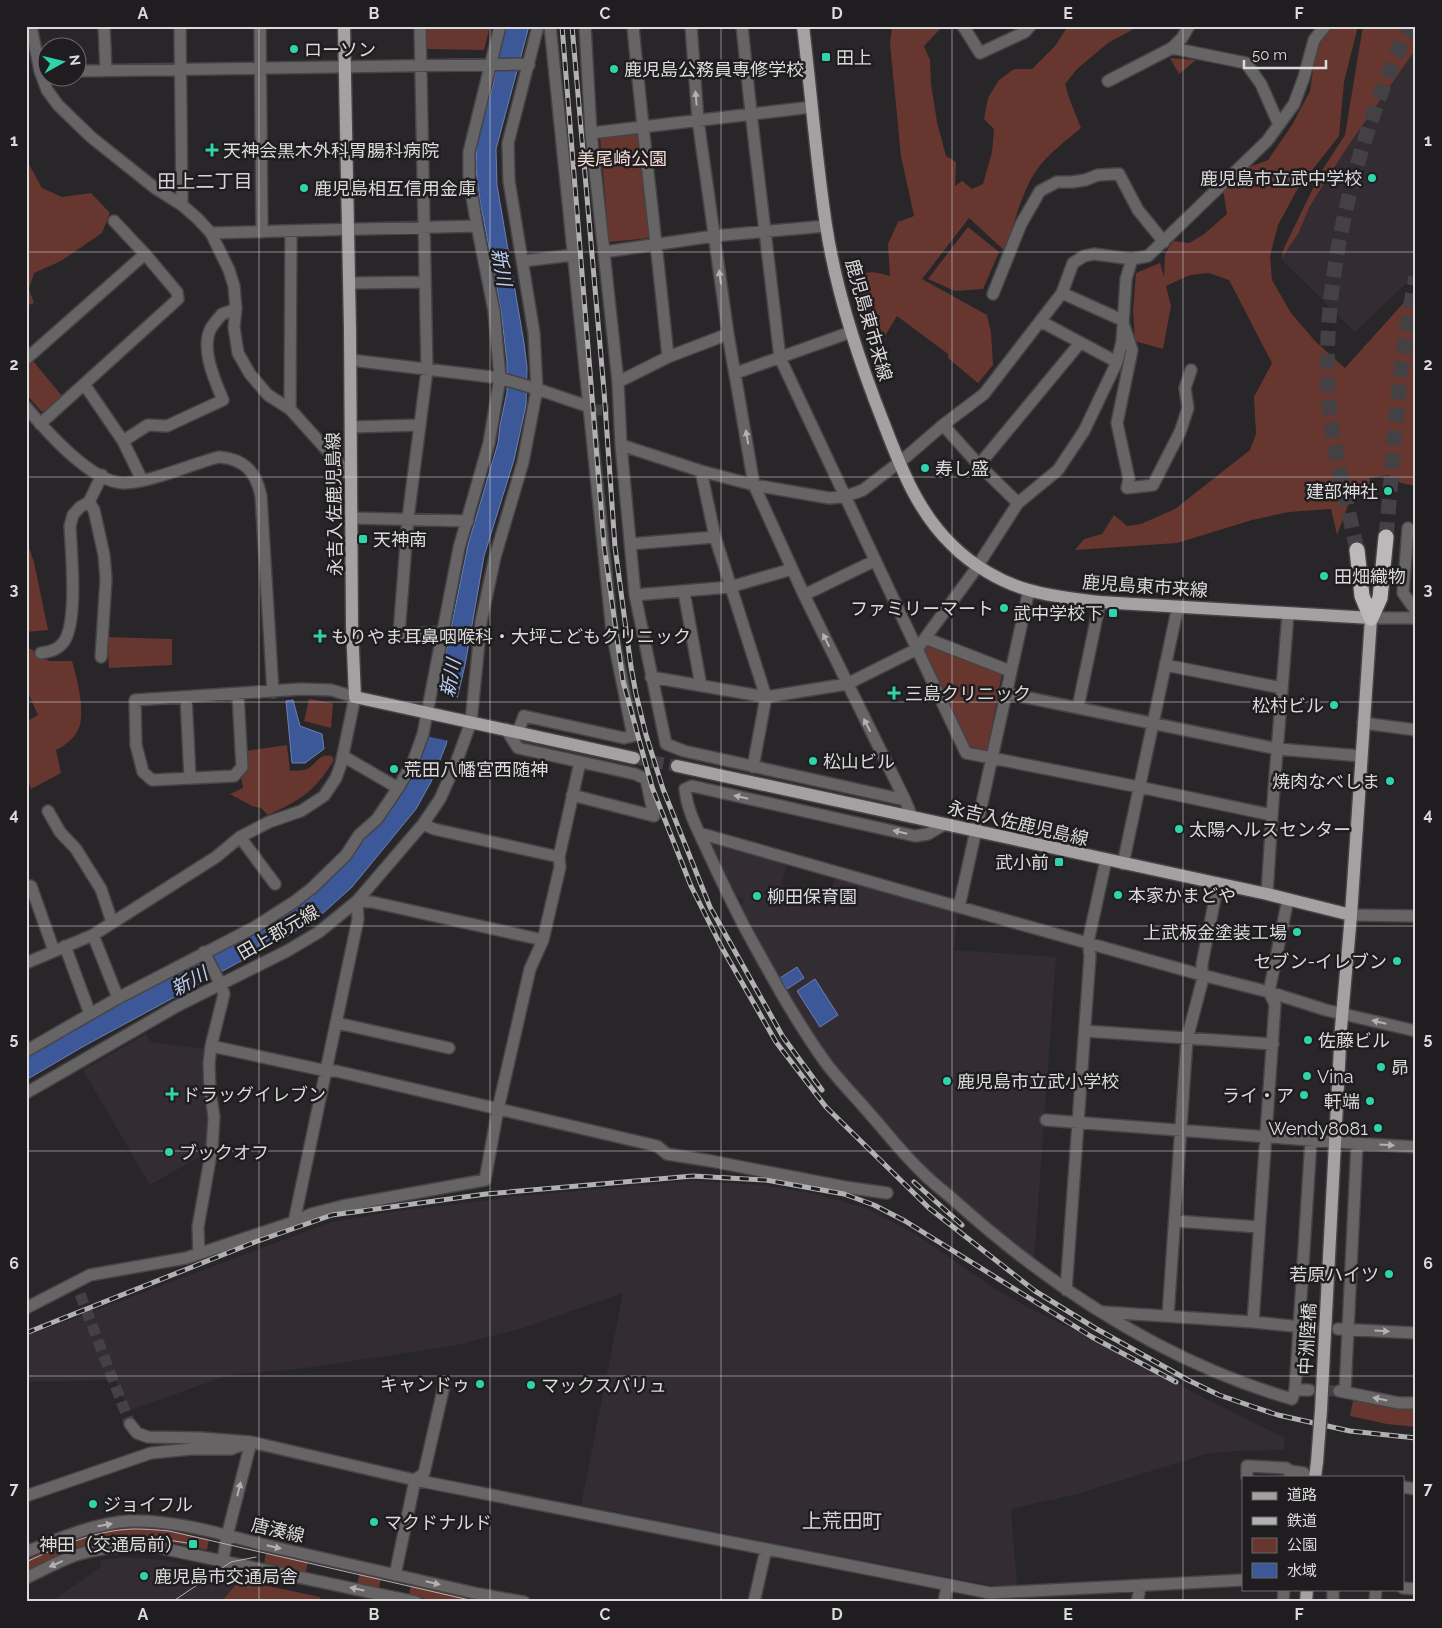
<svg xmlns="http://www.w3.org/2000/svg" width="1442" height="1628" font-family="Raleway,'Noto Sans JP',sans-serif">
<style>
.built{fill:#332c33}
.green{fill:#67372f}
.water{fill:#3c5899;stroke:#6c7fad}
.pier{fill:#282628}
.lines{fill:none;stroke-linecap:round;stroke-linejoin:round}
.minor-tunnel{stroke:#434143;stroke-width:11;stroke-dasharray:11 5.5;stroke-linecap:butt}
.major-tunnel{stroke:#434143;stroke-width:12;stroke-dasharray:12 6;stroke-linecap:butt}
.highway-tunnel{stroke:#434143;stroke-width:15;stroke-dasharray:15 8;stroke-linecap:butt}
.minor-casing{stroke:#454345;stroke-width:14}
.major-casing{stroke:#454345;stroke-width:15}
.highway-casing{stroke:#454345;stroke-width:18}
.minor{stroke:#666465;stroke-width:11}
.major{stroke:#a5a1a2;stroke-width:12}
.highway{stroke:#bdb9ba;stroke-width:15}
.tram{stroke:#b2b1b2;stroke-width:1}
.rail-casing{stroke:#b2b1b2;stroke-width:5}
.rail{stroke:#1f1d1f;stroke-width:3;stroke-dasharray:9;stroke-linecap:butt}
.major-bridge-casing{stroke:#454345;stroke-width:15;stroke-linecap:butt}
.major-bridge{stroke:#a5a1a2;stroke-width:12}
.oneway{fill:#b3b1b2}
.grid{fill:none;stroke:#dcdbdc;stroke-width:1;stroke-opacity:0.55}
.poi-dot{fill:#2fd4aa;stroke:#1f1d1f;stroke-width:2}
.labels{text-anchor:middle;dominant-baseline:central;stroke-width:5;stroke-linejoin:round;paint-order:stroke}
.poi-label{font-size:18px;fill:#dcdbdc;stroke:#1f1d1f;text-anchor:start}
.park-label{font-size:18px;fill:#f3dbd6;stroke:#1f1d1f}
.street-label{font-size:18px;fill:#dcdbdc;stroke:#1f1d1f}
.neighbourhood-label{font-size:19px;fill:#d7d4d7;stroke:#1f1d1f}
.water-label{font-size:19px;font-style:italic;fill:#bccef4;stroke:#1f1d1f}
.quarter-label{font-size:20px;fill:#d7d4d7;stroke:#1f1d1f}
.neatline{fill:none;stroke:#dcdbdc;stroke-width:2}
.grid-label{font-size:16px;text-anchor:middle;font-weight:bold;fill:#dcdbdc}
</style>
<rect width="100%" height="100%" fill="#282628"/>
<path class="built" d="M1416,49V274L1355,332L1281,259L1298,234L1310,206L1346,149Z
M712,842L787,864L781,885L827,901L835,878L958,913L954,950L1056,957L1034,1262L922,1167L871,1110L824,1052L761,952L740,914L744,898L731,895L709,847Z
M146,1034L151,1042L207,1049L210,1138L209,1151L150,1185L83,1070Z
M690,1181L765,1185L819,1195L866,1208L917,1235L992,1287L1037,1312L1155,1370L1200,1396L1285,1438L1284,1450L1234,1451L1206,1454L1077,1494L1011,1509L1017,1585L995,1586L581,1505L623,1293L523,1328L453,1346L305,1368L229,1375L128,1411L115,1380L26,1382V1336L332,1222L384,1213L511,1197Z
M126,1557L166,1560L240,1580L221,1602H50L101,1567L100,1560Z"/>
<path class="green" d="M427,26H490L484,50L426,49Z
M892,26H943L924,46L930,60L931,84L937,122L946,156L956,162L955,186L962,181L972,189L983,184L992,152L994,129L984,119L988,98L999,80L1014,69H1032L1055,46L1068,26H1139L1108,43L1077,69L1065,84L1069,98L1081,128C1066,141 1048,153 1036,171C1022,191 1013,227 1005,251L969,218L922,279L987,315L991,332L993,365L978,383L948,358V354L897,316L877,349L866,339L852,289C864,268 869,271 890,276L888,244L898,222L914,216L901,156L890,44Z
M1331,26H1358L1344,82L1339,136L1298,188L1278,225L1270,256L1272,280L1291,313L1315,341L1345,368L1416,289V486L1401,483L1388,475L1370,478L1369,499L1360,496L1351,497L1337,535L1331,509L1289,512L1252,520L1177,543L1075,550L1084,539L1102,534L1114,515L1127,526L1141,524L1175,509L1250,450L1256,434L1254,397L1272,363L1229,280L1209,273L1190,275L1166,286L1171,306L1163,349L1135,341L1133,311L1136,273L1160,263L1164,277L1165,254L1173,241L1189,243L1203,235L1227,214L1223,190L1247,168L1268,160L1292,125L1310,91L1316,49Z
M1363,26H1416V49L1346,149L1310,206L1298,234L1281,259L1284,248L1321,172L1345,135Z
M1170,58L1196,60L1179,74Z
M640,134L649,238L609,242L600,137Z
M26,159L42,188L62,197L91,193L110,213L102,233L61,261L34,273L29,289L34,303L26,306Z
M968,227L999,252L983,289L955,291L928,279Z
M33,361L62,396L45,411H41L26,394V366Z
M26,539L34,562L48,630L26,632Z
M107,637L172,639V665L109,668Z
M927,645L1002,674L987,751L968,746L923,653Z
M26,649H31L49,661H72C77,678 87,716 77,732C72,740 64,746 56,750L61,773L31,789L26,776V722L38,715L26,689Z
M309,699L333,703L331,728L304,721Z
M287,745L290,771C295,770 302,771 307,769C317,764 318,753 332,756L334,760C314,792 301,800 268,815L261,808L252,806L230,794L243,788L241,775L248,769L246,751Z
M1354,1396L1416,1407V1427L1387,1424L1350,1416Z
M136,1527L168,1530L209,1539L207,1550C184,1545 161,1539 138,1538C99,1537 61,1557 26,1572V1559L71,1540L108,1530Z
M266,1553L308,1561L306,1572L264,1564Z
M360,1572L381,1577L379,1588L357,1584Z
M240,1580L320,1597L319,1602H221Z
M411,1584L491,1602H437L409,1595Z"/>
<path class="water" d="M505,26H529L496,149L497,185L524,343L527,367L526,405L514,460L484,556L465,665L446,745L431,782L416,809L352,887L323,913L291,934L84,1046L26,1080V1058L151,986L259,930L312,897L382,820L404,790L420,763L438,692L468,545L498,443L500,426L507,392V362L501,310L480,201L476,169L477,142L493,85Z
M293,700L300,726L322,734L324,749L305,763H292L286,701Z
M797,967L804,978L787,989L780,978Z
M815,979L838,1015L820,1027L797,991Z"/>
<path class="pier" d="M437,692L459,698L449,741L426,736Z"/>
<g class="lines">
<path class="minor-tunnel" d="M591,410H609
M80,1294L130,1424
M1309,1390L1338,1391"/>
<path class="major-tunnel" d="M634,758L677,766"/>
<path class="highway-tunnel" d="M1386,537C1394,451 1398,363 1416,277
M1357,550C1346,498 1331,443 1328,390C1322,271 1358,133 1410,26"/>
<g class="minor-casing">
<path id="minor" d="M31,26L40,71L47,90L58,105L91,137L155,188L182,205L197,218L211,233L229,270L234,286L236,309L234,327L238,353L250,374L268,395L290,409L351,477
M104,26L106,70
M180,26L182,205
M260,26L262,232
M420,26L427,370L408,518L399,634L443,632
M585,26L591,133L618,382L621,445L635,595L666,744L684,751L905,800
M633,26C643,137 657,246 668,357
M691,26L698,120L728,334L754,485L804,595L905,800L912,817
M742,26L751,113L780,358L966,753L1139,787L1272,815
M963,26L980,53L1025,32L1030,26
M1172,48L1182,38L1189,26
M78,71L518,64L529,65
M1108,81L1172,48L1246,63L1261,84L1279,125
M591,133L812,107
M114,221L145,254
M211,233L477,226
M604,252L714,236L826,226
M523,261L573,255
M349,283L425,282
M1062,293L1122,320L1132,350L1117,423L1129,479L1127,488L1153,485L1180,432L1188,408L1185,388L1191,370
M993,294L1021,224L1040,191L1057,182H1072L1085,180L1098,175L1119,174L1138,210L1164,242
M1040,321L1117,362
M26,359L145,254L177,292L178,299L40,424
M351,360L500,378L537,389L587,406L591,410
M736,373L851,332
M618,382L668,357L728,334
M84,384L123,441L142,480
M26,407C46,431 93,484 125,483C152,482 191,464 219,457C245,459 256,472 261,496L273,692
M290,409L291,231
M943,425L979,465L1018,503
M351,427L420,425
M123,441L148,425L167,426L223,400C215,381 201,350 210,330C213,324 218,319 222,314L236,309
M621,445L701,471L754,485L829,498L844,497L863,490L906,457L943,425L984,394L1062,293L1073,263L1084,256L1094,254L1132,259L1148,256L1267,141L1294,104L1304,77L1314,40L1325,26
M979,465L1080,343
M701,471L715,537L766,697L753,767
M89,502L94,510L104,555L106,579L101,657
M353,518L468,521
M1408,528L1403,593L1416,611
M630,544L715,537
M1029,590L959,907L1202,975L1269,992L1326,1010L1416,1031
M684,592L701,686
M635,595L730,587L792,569
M804,595L874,561
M1371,618H1416
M925,638L1010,671
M41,653C49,652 57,650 62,644C79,627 71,550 70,526L73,515L80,507L89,502L102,475
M1165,665L1282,688
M651,677L766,697L847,684L917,649L973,573L1018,503L1058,470L1084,431L1117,362L1122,341L1126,279L1132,259
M1005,693L1278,749L1361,756
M186,697L190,778
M1078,707L1100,602
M1363,723L1416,730
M506,729L518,748L635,774L646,779L654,816L572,795
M518,732L524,716L624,738L633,736L612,632L550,26
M343,756L398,788
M48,811L60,832L76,849L101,889L112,922
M423,824L434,829L559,857
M945,824L928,834L915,836L692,786L685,789C687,811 699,832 708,852C720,878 732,903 745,928C769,972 793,1016 821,1056C835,1077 854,1095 870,1114C887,1133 903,1154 921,1171C931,1182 944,1191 955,1201C1053,1289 1164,1362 1292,1399L1295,1390L1311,1140
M699,833L959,907
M240,837L275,884
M1123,864L1178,606
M26,889L31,886L54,951
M1267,894L1272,815L1288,614
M357,901L372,902L543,940L560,867L559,857L580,762
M1351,915L1416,916
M93,935L118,998
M65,946L90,1014
M26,963L93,935L216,857L240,837L269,822L301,811L324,796L336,778L341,764L355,697L331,690L301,689L135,700L136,745L143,772L152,780L234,776L242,767L238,694
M337,1023L449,1048
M1085,1031L1273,1044
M211,1046L327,1071H336L657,1146L667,1154L711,1161L845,1187L887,1193
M26,1051L118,998L255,927L294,902L312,888L346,855L359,835L377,819L398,788L413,762L423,734L459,548L489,443L500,378L494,311L477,226L469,179V152L500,26
M26,1093L177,1006L287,951L319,932L357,901L423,824L440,799L456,763L471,722L481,622L495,557L523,462L537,389L534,333L509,181L508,143L538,26
M1046,1120L1335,1142L1416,1147
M1175,1221L1259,1227
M294,1222L358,919L357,901
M199,1254L198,1227L212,1148L214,1117L210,1091L209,1064L211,1046L224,994L220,983L204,952
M1066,1290L1090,956L1088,942L1106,860
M26,1308L90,1275L186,1258L294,1222L311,1214L342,1206L485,1180L498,1109L530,969L543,940
M1104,1312L1253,1322L1313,1328
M1168,1316L1187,1039L1202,982V964L1218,883
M1253,1322L1275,1004L1269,992L1288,899
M1338,1329L1416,1333
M1295,1390H1309
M1339,1391L1399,1403H1416
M1345,1392L1357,1144
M130,1424L137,1433L148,1437L201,1438L251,1442L415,1480L990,1593L1243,1580
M1247,1477V1466L1286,1468L1290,1471
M1290,1477V1471L1304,1473
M1403,1487L1416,1489
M26,1496L151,1453L191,1449H231L244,1444
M26,1552C60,1538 94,1523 131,1521C177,1520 224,1535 269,1546C339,1562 409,1578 479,1594L524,1602
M223,1560L227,1536L251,1442
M395,1575L415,1480L424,1473L444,1386
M26,1578C43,1570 59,1561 76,1555C102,1547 129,1545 156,1547L416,1602
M1403,1588L1416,1589
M754,1602L766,1549
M944,1602L947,1585
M1137,1602L1141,1585
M1283,1602L1284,1589
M1333,1602V1589
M1375,1602L1376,1589"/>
</g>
<g class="major-casing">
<path id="major" d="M344,26L350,330L352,627L355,697L634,758
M803,26C811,92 816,159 826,225C836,292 859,361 884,424C901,468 917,511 952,545C972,565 1002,583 1029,590C1052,597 1077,599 1100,602L1371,618L1351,915L1341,1028L1321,1410
M677,766L1267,894L1351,915
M1315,1477L1317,1462
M1306,1602L1307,1589"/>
</g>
<g class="highway-casing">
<path id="highway" d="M1357,550L1362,596L1371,618
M1371,618L1380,598L1386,537"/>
</g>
<use href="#minor" class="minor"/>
<use href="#major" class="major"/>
<use href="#highway" class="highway"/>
<path class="tram" d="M150,1537L187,1543
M26,1562C61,1546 95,1530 134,1529C146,1529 158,1530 169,1531L478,1602
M172,1602L231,1562L256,1557"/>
<g class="rail-casing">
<path id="rail" d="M562,26L604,545L623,681L652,787L691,886L721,946L776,1042L826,1107L929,1208L1035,1291L1095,1328L1188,1380L1219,1395L1251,1406L1278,1415L1350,1431L1416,1438
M572,26L604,391L615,547L631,667L636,694L646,735L663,789L710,907L783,1037L822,1090
M914,1182L962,1225
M26,1333L255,1242L332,1215L486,1194L693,1176L766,1180L844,1194L874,1205L905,1221L1092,1337L1176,1382"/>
</g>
<use href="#rail" class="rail"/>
<g class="major-bridge-casing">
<path id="major-bridge" d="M1317,1462L1321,1410"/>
</g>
<use href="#major-bridge" class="major-bridge"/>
</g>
<defs><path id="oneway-solid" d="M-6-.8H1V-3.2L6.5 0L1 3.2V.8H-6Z" transform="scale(1.25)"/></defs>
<g class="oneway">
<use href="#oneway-solid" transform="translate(696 98) rotate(-95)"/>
<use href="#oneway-solid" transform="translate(720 277) rotate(-98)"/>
<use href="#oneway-solid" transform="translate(747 437) rotate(-100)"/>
<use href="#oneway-solid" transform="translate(826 640) rotate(-116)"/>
<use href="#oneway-solid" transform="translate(867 725) rotate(-117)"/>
<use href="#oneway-solid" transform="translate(741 797) rotate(-167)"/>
<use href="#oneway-solid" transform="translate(900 832) rotate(-167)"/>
<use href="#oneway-solid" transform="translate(1379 1022) rotate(-166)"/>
<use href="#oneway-solid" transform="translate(1387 1145) rotate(3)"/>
<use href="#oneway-solid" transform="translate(1382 1331) rotate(3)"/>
<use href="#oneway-solid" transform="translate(1380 1399) rotate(-168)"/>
<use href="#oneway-solid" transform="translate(239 1489) rotate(-76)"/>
<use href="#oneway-solid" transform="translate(105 1525) rotate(-10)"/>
<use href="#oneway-solid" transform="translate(274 1547) rotate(13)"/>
<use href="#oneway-solid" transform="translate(56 1564) rotate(156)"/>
<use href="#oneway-solid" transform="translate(433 1583) rotate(13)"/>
<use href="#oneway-solid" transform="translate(357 1589) rotate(-168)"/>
</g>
<path class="grid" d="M259,26V1602M490,26V1602M721,26V1602M952,26V1602M1183,26V1602M26,252H1416M26,477H1416M26,702H1416M26,926H1416M26,1151H1416M26,1376H1416"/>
<g class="poi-dot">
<circle cx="294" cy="49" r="5"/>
<rect x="821" y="52" width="10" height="10" rx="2.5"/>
<circle cx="614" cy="69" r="5"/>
<path d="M209.5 142.5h5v5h5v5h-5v5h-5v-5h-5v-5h5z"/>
<circle cx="1372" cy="178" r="5"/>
<circle cx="304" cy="188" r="5"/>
<circle cx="925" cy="468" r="5"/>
<circle cx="1388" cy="491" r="5"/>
<rect x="358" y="534" width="10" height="10" rx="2.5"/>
<circle cx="1324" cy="576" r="5"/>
<circle cx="1004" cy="608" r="5"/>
<rect x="1108" y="608" width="10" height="10" rx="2.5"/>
<path d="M317.5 628.5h5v5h5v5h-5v5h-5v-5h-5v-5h5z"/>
<path d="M891.5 685.5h5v5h5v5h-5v5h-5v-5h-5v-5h5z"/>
<circle cx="1334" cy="705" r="5"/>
<circle cx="813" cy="761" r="5"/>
<circle cx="394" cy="769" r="5"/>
<circle cx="1390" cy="781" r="5"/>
<circle cx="1179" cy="829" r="5"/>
<rect x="1054" y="857" width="10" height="10" rx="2.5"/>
<circle cx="1118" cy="895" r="5"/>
<circle cx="757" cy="896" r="5"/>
<circle cx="1297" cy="932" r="5"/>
<circle cx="1397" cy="961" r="5"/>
<circle cx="1308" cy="1040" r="5"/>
<circle cx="1381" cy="1067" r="5"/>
<circle cx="1307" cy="1076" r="5"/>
<circle cx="947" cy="1081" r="5"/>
<path d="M169.5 1086.5h5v5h5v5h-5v5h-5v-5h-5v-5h5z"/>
<circle cx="1304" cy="1095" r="5"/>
<circle cx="1370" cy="1101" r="5"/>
<circle cx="1378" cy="1128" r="5"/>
<circle cx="169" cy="1152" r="5"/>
<circle cx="1389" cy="1274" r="5"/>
<circle cx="480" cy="1384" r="5"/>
<circle cx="531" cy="1385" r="5"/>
<circle cx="93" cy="1504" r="5"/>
<circle cx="374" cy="1522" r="5"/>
<rect x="188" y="1539" width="10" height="10" rx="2.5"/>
<circle cx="144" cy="1576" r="5"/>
</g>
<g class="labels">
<g class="poi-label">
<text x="304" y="49">ローソン</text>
<text x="836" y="57">田上</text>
<text x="624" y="69">鹿児島公務員専修学校</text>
<text x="223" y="150">天神会黒木外科胃腸科病院</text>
<text x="1362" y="178" text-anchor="end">鹿児島市立武中学校</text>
<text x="314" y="188">鹿児島相互信用金庫</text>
<text x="935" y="468">寿し盛</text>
<text x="1378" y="491" text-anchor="end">建部神社</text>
<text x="373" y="539">天神南</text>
<text x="1334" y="576">田畑織物</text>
<text x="994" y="608" text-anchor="end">ファミリーマート</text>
<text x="1103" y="613" text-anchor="end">武中学校下</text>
<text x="331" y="636">もりやま耳鼻咽喉科・大坪こどもクリニック</text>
<text x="905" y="693">三島クリニック</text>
<text x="1324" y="705" text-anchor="end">松村ビル</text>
<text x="823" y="761">松山ビル</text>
<text x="404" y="769">荒田八幡宮西随神</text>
<text x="1380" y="781" text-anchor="end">焼肉なべしま</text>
<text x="1189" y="829">太陽ヘルスセンター</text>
<text x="1049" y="862" text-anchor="end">武小前</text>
<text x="1128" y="895">本家かまどや</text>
<text x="767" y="896">柳田保育園</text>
<text x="1287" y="932" text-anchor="end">上武板金塗装工場</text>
<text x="1387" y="961" text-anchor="end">セブン-イレブン</text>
<text x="1318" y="1040">佐藤ビル</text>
<text x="1391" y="1067">昴</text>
<text x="1317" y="1076">Vina</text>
<text x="957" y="1081">鹿児島市立武小学校</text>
<text x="182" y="1094">ドラッグイレブン</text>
<text x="1294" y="1095" text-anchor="end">ライ・ア</text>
<text x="1360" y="1101" text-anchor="end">軒端</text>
<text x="1368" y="1128" text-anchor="end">Wendy8081</text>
<text x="179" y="1152">ブックオフ</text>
<text x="1379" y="1274" text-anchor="end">若原ハイツ</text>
<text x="470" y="1384" text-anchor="end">キャンドゥ</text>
<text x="541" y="1385">マックスバリュ</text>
<text x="103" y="1504">ジョイフル</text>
<text x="384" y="1522">マクドナルド</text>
<text x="183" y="1544" text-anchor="end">神田（交通局前）</text>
<text x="154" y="1576">鹿児島市交通局舎</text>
</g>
<g class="park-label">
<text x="622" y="158">美尾崎公園</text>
</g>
<g class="street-label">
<text transform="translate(869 320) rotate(74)">鹿児島東市来線</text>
<text transform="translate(334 504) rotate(-91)">永吉入佐鹿児島線</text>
<text transform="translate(1145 586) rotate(4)">鹿児島東市来線</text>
<text transform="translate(1018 823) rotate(13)">永吉入佐鹿児島線</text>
<text transform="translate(278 932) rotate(-30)">田上郡元線</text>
<text transform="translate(1307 1339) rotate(-87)">中洲陸橋</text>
<text transform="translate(278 1530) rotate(13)">唐湊線</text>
</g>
<g class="neighbourhood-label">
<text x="205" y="181">田上二丁目</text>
</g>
<g class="water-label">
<text transform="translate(502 267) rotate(80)">新川</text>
<text transform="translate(450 678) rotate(-79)">新川</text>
<text transform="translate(189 981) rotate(-29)">新川</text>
</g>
<g class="quarter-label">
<text x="842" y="1521">上荒田町</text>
</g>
</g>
<rect width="1442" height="1628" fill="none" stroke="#1f1d1f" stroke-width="55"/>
<rect x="1242" y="1476" width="162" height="115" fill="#1f1d1f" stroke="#6b696b"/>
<rect x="1252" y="1492" width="25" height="8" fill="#a5a1a2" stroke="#6b696b"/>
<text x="1287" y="1500" font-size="15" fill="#dcdbdc">道路</text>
<rect x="1252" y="1517" width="25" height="8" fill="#b2b1b2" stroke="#6b696b"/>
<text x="1287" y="1526" font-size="15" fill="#dcdbdc">鉄道</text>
<rect x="1252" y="1538" width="25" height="15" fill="#67372f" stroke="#6b696b"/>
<text x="1287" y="1550" font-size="15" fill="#dcdbdc">公園</text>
<rect x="1252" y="1563" width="25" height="15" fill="#3c5899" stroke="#6b696b"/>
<text x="1287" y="1576" font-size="15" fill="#dcdbdc">水域</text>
<g transform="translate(62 62) rotate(82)"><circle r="24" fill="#1f1d1f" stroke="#6b696b"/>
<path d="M0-4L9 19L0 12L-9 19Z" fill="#2fd4aa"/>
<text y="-8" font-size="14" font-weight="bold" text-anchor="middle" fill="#dcdbdc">N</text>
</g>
<path d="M1244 60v8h82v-8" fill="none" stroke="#dcdbdc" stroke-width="2.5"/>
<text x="1252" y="60" font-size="15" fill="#dcdbdc" stroke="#1f1d1f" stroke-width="4" paint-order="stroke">50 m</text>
<rect x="28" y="28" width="1386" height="1572" class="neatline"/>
<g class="grid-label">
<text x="143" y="19">A</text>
<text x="374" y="19">B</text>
<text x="605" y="19">C</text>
<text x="837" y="19">D</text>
<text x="1068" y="19">E</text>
<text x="1299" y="19">F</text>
<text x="14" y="146">1</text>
<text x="1428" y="146">1</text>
<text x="14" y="370">2</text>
<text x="1428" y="370">2</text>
<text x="14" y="595">3</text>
<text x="1428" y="595">3</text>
<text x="14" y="820">4</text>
<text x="1428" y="820">4</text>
<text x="14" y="1044">5</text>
<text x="1428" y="1044">5</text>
<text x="14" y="1269">6</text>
<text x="1428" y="1269">6</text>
<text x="14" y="1494">7</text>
<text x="1428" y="1494">7</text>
<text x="143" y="1620">A</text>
<text x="374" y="1620">B</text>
<text x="605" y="1620">C</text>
<text x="837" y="1620">D</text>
<text x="1068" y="1620">E</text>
<text x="1299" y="1620">F</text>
</g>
</svg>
